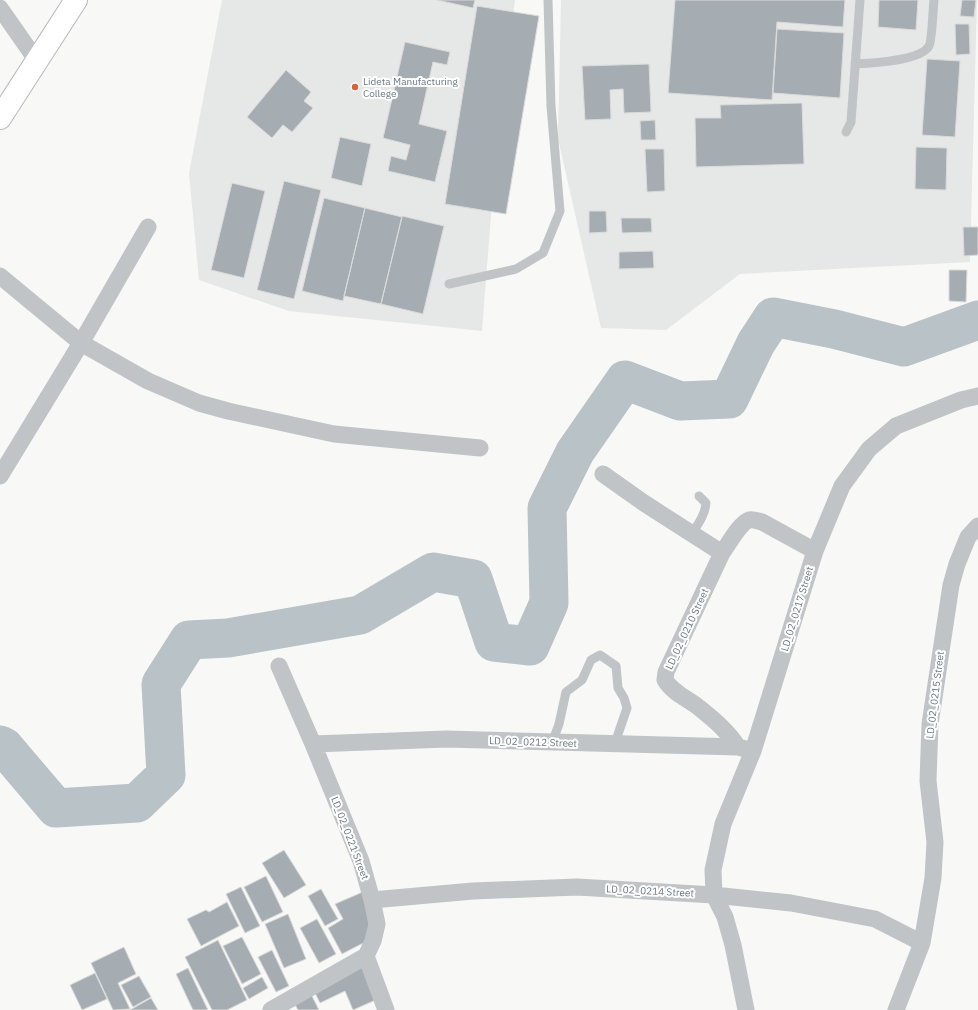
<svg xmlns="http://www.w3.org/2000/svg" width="978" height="1010" font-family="'IBM Plex Sans',sans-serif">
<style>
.built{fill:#e6e7e7}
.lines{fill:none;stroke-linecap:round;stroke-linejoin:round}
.river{stroke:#b9c2c7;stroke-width:39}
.building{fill:#a5adb3;stroke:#dadad8}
.secondary-casing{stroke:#b5b9be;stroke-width:24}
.lane{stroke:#c0c4c7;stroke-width:9}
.street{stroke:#c0c4c7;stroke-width:17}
.secondary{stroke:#fff;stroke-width:22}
.poi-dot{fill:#d76438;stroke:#fff;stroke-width:1.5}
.labels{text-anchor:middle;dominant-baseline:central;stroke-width:4;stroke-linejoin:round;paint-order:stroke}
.poi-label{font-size:10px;fill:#6a7885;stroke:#fff;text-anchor:start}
.street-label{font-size:10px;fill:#6a7885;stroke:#fff}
</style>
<rect width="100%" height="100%" fill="#f8f8f6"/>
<path class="built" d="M222,0H515L494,177L482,331L289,311L199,280L189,173Z
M561,0H977L970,262L740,274L666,330L601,328L558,139Z"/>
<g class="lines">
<path class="river" d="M0,745L4,747L56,808L137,803L166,775L161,684L189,640L228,638L360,615L433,572L473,579L494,642L530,646L549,603L547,508L575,452L625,380L680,401L729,399L756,343L773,317L834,329L904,347L978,320"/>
</g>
<path class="building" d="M437,0H475L473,8Z
M675,0H845L843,27L777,22L772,100L668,93Z
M879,0H918L916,30L878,27Z
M962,0H976L974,17L960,16Z
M477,6L539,16L506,214L445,204Z
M955,24H969L970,54L956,55Z
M777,29L844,33L840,98L773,93Z
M405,42L450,52L447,65L433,62L419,124L447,131L435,182L388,171L391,156L406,160L410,145L383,138Z
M927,59L960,61L955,137L922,135Z
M649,64L651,112L624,113L623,89L610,90L611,119L585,120L582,66Z
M286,70L311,92L304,101L313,108L292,132L283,125L272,138L247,117Z
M802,103L804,164L696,167L695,118H721L720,105Z
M655,120L656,140H641L640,121Z
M340,137L371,144L362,186L331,178Z
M916,147L947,148L946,190L915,189Z
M645,149H664L665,191L647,192Z
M284,181L321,190L294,299L257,290Z
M232,183L265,191L244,278L211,270Z
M324,198L365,208L343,301L302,291Z
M365,208L402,217L381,304L344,296Z
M589,211H606L607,232L589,233Z
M402,216L444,226L423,314L381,304Z
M621,218H651L652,232L622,233Z
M963,227H978V255L964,256Z
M653,251L654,268L619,269V252Z
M949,270H967L966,302L949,301Z
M284,850L306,885L284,898L262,863Z
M266,876L283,912L262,922L244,887Z
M241,887L260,926L245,933L226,894Z
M321,889L338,919L325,926L308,896Z
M365,891L371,939L342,954L328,928L343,919L335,904Z
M227,902L239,926L201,946L187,919L206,910L209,912Z
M288,914L306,959L284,968L265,924Z
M317,919L336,954L319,963L300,928Z
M242,937L261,974L242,984L223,946Z
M218,940L247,1000L227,1010H212L185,957Z
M124,947L136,974L118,983L130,1009L113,1010L91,963Z
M272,950L289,986L276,992L258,957Z
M363,966L378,999L353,1010L345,991L320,1003L313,989Z
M188,968L208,1010H193L176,974Z
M95,973L107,999L82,1010L70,985Z
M139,976L151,997L133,1007L121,985Z
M262,977L268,988L249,999L243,988Z
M310,992L319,1010H298L293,1001Z
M151,998L158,1010H130Z"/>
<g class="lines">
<g class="secondary-casing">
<path id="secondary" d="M0,118L76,0"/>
</g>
<path class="lane" d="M855,64C871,63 921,61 929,46C932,42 933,8 934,0
M846,132L851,122L860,0
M449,284L516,269L543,253L560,211L551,106L548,0
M692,534C698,524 705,515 706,503L699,496
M552,743L559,724L566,692L582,680L591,660L600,655L616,666L618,688L624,698L627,708L615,743"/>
<path class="street" d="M0,8L37,61
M0,276L81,343L148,381L199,403L228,411L334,434L480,448
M603,474L644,503L722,553L666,672L665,680C672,692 686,698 697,706C713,719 727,730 738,747
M0,476L81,343L148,227
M722,553C728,545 740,523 749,520C753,519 758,521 762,522L815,551
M313,744L447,739L738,747L753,751
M372,900L473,891L577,887L714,895L791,903L875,919L922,943
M366,956L386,1010
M271,1010L366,956L373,941L377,924L372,900L361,861L313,744L279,666
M746,1010L733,945L725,917L714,895L713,870L723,824L753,751L815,551L842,486L869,449L896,426L961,400L978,396
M896,1010L922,943L933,878L935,842L928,781L930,724L951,585L957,564L968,537L978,526"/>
<use href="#secondary" class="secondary"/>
</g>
<circle class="poi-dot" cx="355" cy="87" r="4"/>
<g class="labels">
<g class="poi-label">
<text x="363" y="81">Lideta Manufacturing<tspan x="363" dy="12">College</tspan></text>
</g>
<g class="street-label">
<text transform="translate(797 609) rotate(-73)">LD_02_0217 Street</text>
<text transform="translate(687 629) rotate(-65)">LD_02_0210 Street</text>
<text transform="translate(935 695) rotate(-83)">LD_02_0215 Street</text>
<text transform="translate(533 742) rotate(2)">LD_02_0212 Street</text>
<text transform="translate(350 838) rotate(69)">LD_02_0221 Street</text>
<text transform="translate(650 891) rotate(3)">LD_02_0214 Street</text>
</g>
</g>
</svg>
